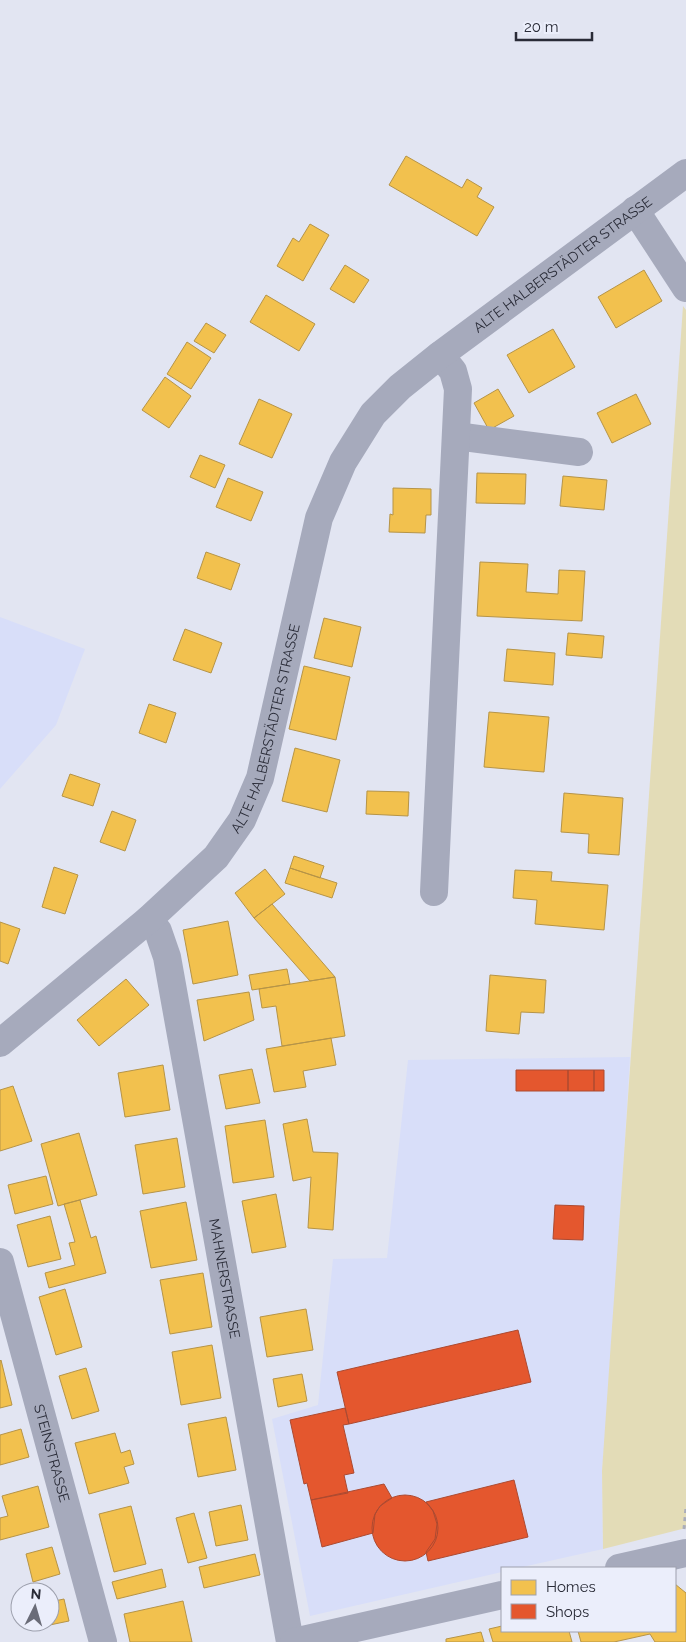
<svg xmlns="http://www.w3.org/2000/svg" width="686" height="1642" font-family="Raleway,sans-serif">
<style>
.built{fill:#d8def9}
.green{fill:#e3dcb7}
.homes{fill:#f2c14e;stroke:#b69447}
.shops{fill:#e4572e;stroke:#ac4a31}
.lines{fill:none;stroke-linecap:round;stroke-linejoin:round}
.path{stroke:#a9acba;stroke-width:3;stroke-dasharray:4 4;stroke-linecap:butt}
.minor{stroke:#a6aabc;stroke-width:28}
.labels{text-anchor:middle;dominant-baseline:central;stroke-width:5;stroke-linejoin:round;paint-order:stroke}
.street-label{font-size:14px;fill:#292b37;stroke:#ebeefb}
</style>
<rect width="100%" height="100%" fill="#e2e5f2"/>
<path class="built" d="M0,617L85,649L56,725L0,789Z
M630,1057L610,1382L602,1471L603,1549L518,1568H502V1572L310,1616L272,1419L318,1405L333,1259L387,1258L408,1060Z"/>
<path class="green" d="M683,306L686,310V1528L603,1549L602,1471Z"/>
<path class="homes" d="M406,156L462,188L467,179L482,188L477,197L494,207L477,236L389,185Z
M310,224L329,235L303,281L277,266L293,238L299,242Z
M345,265L369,280L354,303L330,289Z
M644,270L662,301L616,328L598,297Z
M266,295L315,324L299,351L250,322Z
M206,323L226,335L214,353L194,341Z
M553,329L575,367L529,393L507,355Z
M187,342L211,358L191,389L167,374Z
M165,377L191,396L169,428L142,410Z
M498,389L514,416L489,430L474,403Z
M636,394L651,424L612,443L597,413Z
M259,399L292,414L272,458L239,444Z
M200,455L225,465L215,488L190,477Z
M477,473L526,474L525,504L476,503Z
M563,476L607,480L604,510L560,506Z
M228,478L263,492L251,521L216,507Z
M393,488L431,489V515H426L425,533L389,532L390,514L393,515Z
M206,552L240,564L231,590L197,578Z
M480,562L528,564L526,592L558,594L559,570L585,571L582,621L477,616Z
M324,618L361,627L352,667L314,658Z
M185,629L222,643L211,673L173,660Z
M568,633L604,636L602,658L566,655Z
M507,649L555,653L553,685L504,681Z
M304,666L350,677L336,740L289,729Z
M149,704L176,713L166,743L139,733Z
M489,712L549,717L544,772L484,767Z
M295,748L340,760L327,812L282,801Z
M70,774L100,784L93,806L62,796Z
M367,791L409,792L408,816L366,814Z
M564,793L623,798L619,855L588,853L589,834L561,832Z
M112,811L136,820L125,851L100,842Z
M294,856L324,866L320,878L290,868Z
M54,867L78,875L65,914L42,907Z
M290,868L337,883L332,898L285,883Z
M265,869L285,894L254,918L235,893Z
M515,870L552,872L551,881L608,885L604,930L535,924L537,900L513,898Z
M272,904L335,977L310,981L254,918Z
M228,921L238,975L193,984L183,930Z
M0,922L20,929L8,964L0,961Z
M287,969L290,984L252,990L249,975Z
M490,975L546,980L544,1013L521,1012L519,1034L486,1031Z
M335,977L345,1036L282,1046L276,1006L262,1008L259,989Z
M126,979L149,1005L99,1046L77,1020Z
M249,992L254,1020L204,1041L197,1000Z
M331,1038L336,1065L303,1071L306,1087L274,1092L266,1049Z
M163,1065L170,1110L125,1117L118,1073Z
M252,1069L260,1103L226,1109L219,1075Z
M13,1086L32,1141L0,1151V1090Z
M307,1119L313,1152L338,1153L333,1230L308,1228L311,1177L293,1181L283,1124Z
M265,1120L274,1177L233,1183L225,1126Z
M79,1133L97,1195L58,1206L41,1144Z
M177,1138L185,1187L143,1194L135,1145Z
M46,1176L53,1204L15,1214L8,1185Z
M276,1194L286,1247L252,1253L242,1201Z
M80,1200L91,1238L96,1236L106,1273L49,1288L45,1273L75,1265L69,1243L75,1242L64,1204Z
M186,1202L197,1260L151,1268L140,1211Z
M50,1216L61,1259L28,1267L17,1225Z
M203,1273L212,1327L170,1334L160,1280Z
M65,1289L82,1347L56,1355L39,1297Z
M306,1309L313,1350L267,1357L260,1317Z
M212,1345L221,1398L181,1405L172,1352Z
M1,1360L12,1405L0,1408V1361Z
M86,1368L99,1411L72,1419L59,1376Z
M302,1374L307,1401L278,1407L273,1379Z
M226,1417L236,1470L198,1477L188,1424Z
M21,1429L29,1457L0,1465V1435Z
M115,1433L121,1453L130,1450L134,1464L124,1467L129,1483L89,1494L75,1443Z
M38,1486L49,1527L0,1540V1518L8,1516L2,1496Z
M241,1505L248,1540L216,1546L209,1512Z
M131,1506L146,1564L114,1572L99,1514Z
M194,1513L207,1558L188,1563L176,1518Z
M52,1547L60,1574L33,1582L26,1554Z
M255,1554L260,1575L204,1588L199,1567Z
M162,1569L166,1587L117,1599L112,1582Z
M675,1584L686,1593V1642H655L650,1634L614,1642H581L578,1631H675Z
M64,1599L69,1621L40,1627L39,1622H50V1602Z
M183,1601L192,1642H130L124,1614Z
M502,1626V1631H569L572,1642H493L489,1629Z
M481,1632L484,1642H446V1639Z"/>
<path class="shops" d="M516,1070H568V1091H516Z
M568,1070H594V1091H568Z
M594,1070H604V1091H594Z
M555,1205L584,1206L583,1240L553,1239Z
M518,1330L531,1382L349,1424L337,1372Z
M345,1408L349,1424L343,1425L354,1473L344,1475L348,1493L311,1500L307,1483L304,1484L290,1420Z
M514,1480L528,1537L428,1561L426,1552L435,1539L437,1524L433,1511L426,1502Z
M384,1484L392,1498L380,1506L375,1514L373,1533L322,1547L311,1500Z
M372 1528a33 33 0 1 1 66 0a33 33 0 1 1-66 0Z"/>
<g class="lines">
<path class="path" d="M684,1529L686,1508"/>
<g class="minor">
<path d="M635,210L686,288"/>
<path d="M456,436L579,452"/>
<path d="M434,892L458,389L453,371L440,355"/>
<path id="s1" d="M148,920L158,931L167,957L290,1642"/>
<path id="s2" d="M0,1043L148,920L216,857L242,820L260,778L319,518L343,462L373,414L400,387L440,355L686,173"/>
<path id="s3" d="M0,1262L103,1642"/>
<path d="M619,1568L686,1553"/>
<path d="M294,1642L502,1595"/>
</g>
</g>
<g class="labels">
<g class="street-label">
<text stroke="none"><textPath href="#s2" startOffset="1002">ALTE HALBERSTÄDTER STRASSE</textPath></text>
<text stroke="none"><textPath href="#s2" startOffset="425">ALTE HALBERSTÄDTER STRASSE</textPath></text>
<text stroke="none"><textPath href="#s1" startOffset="369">MAHNERSTRASSE</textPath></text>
<text stroke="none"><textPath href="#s3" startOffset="198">STEINSTRASSE</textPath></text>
</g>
</g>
<rect x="501" y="1567" width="175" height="65" fill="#ebeefb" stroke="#9da0ad"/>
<rect x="511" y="1580" width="25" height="15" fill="#f2c14e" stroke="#9da0ad"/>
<text x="546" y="1592" font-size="15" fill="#292b37">Homes</text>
<rect x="511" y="1604" width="25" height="15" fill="#e4572e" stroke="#9da0ad"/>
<text x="546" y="1617" font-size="15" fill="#292b37">Shops</text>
<g transform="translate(35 1607) rotate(5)"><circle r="24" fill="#ebeefb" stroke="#9da0ad"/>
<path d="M0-4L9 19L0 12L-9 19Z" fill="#6a6c78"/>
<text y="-8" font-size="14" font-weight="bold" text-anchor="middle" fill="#292b37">N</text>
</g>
<path d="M516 32v8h76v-8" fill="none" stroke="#292b37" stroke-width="2.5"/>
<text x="524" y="32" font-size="15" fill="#292b37" stroke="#ebeefb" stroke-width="4" paint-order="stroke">20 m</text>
</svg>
